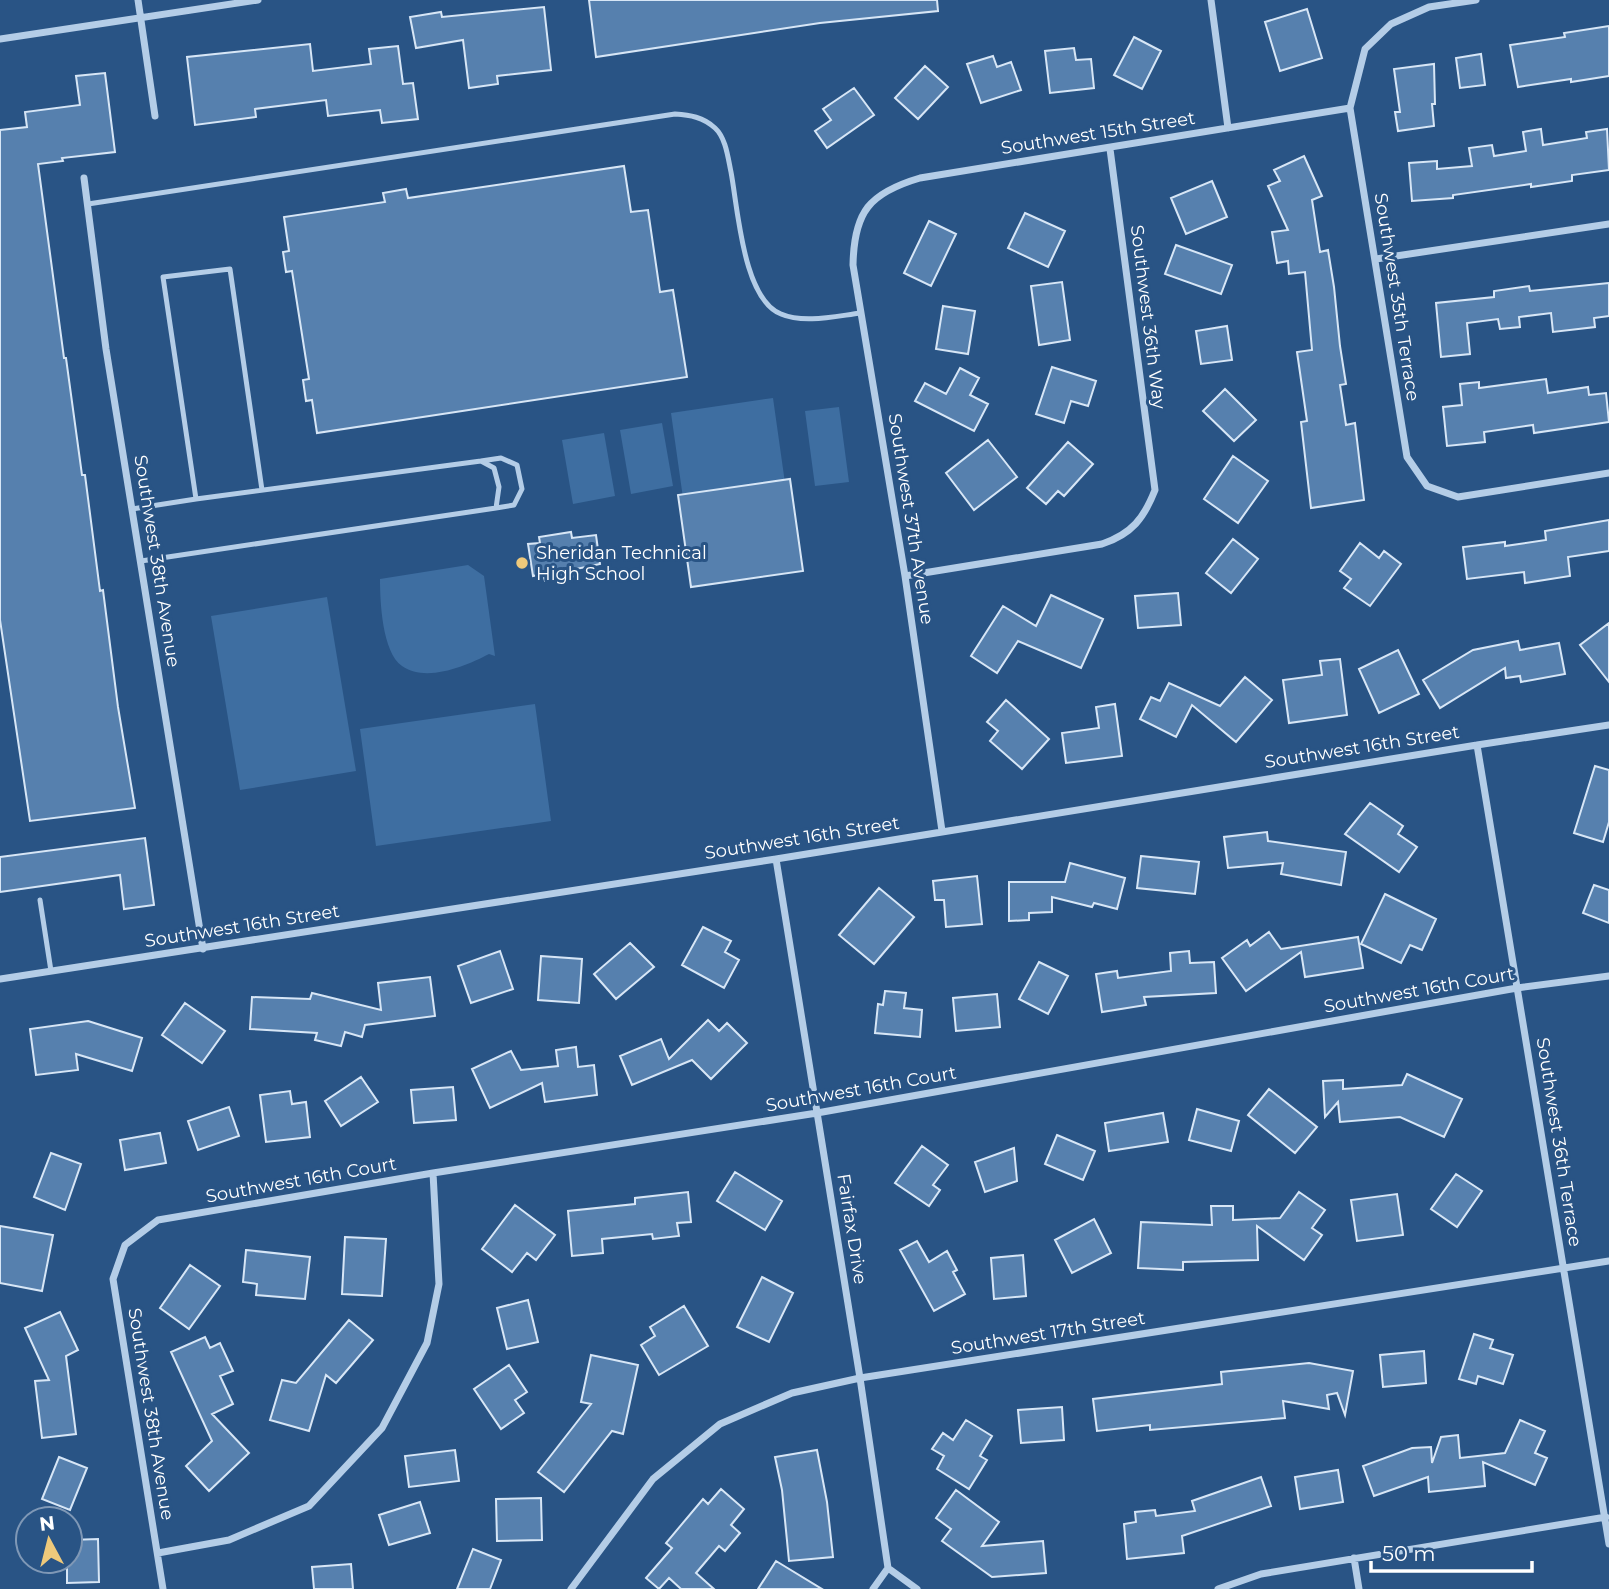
<svg xmlns="http://www.w3.org/2000/svg" width="1609" height="1589" font-family="Montserrat,sans-serif">
<style>
.green{fill:#3e6ea1}
.building{fill:#5680ae;stroke:#d7e6f6;stroke-width:2}
.lines{fill:none;stroke-linecap:round;stroke-linejoin:round}
.lane{stroke:#b4cde7;stroke-width:5}
.street{stroke:#b4cde7;stroke-width:7}
.poi-dot{fill:#eec97b;stroke:#295485;stroke-width:2.5}
.labels{text-anchor:middle;dominant-baseline:central;stroke-width:6;stroke-linejoin:round;paint-order:stroke}
.street-label{font-size:18px;fill:#fff;stroke:#295485}
.poi-label{font-size:18px;fill:#fff;stroke:#295485;text-anchor:start}
</style>
<rect width="100%" height="100%" fill="#295485"/>
<path class="green" d="M773,398L785,483L683,498L671,413Z
M839,407L849,482L815,486L805,411Z
M662,423L673,486L631,494L620,430Z
M604,433L615,496L573,504L562,440Z
M468,565L484,576L495,656L489,654C466,666 426,683 402,666C382,652 380,601 380,579Z
M327,597L356,771L240,790L211,616Z
M535,704L551,821L376,846L360,729Z"/>
<path class="building" d="M589,0H937L938,11L820,23L596,57Z
M544,7L551,70L497,76L498,84L469,88L463,40L416,48L410,17L441,12L442,17Z
M1307,9L1322,58L1280,71L1265,22Z
M1609,26V76L1571,82V79L1518,87L1510,45L1565,37L1564,33Z
M1134,37L1161,51L1142,89L1114,75Z
M310,44L313,71L371,64L369,49L398,46L403,84L413,83L418,119L382,123L380,110L328,116L326,100L255,109L256,117L195,125L187,57Z
M1074,48L1076,60L1091,59L1094,88L1050,93L1045,51Z
M1481,54L1485,85L1460,88L1456,58Z
M993,56L997,67L1011,62L1021,90L981,103L967,64Z
M1434,64L1435,104H1432L1434,126L1398,131L1395,112H1400L1394,69Z
M925,66L948,87L918,119L895,98Z
M105,73L115,152L62,158L63,161L38,164L64,358H66L82,475H85L100,591L103,590L118,707L135,808L30,821L0,620V130L27,127L25,112L80,105L76,76Z
M854,88L874,115L827,148L815,131L831,120L823,109Z
M1541,129L1543,145L1587,138L1586,132L1607,129L1609,170L1572,175V181L1531,187V184L1453,195V198L1412,201L1409,163L1437,161V169L1472,166L1469,148L1492,145L1494,156L1526,151L1523,132Z
M1304,156L1322,196L1312,200L1320,252L1328,250L1334,287L1340,346L1346,384L1340,385L1346,425L1355,423L1364,500L1311,508L1301,422L1307,421L1297,352L1312,350L1305,272L1289,274L1288,261L1277,263L1272,232L1288,230L1268,186L1280,181L1274,170Z
M624,166L631,212L648,210L660,292L673,290L687,377L317,433L312,400L306,401L303,380L309,379L292,271L286,272L283,252L289,251L284,217L385,202L383,193L406,189L408,198Z
M1212,181L1227,217L1186,234L1171,198Z
M1025,213L1065,231L1048,267L1008,248Z
M929,221L956,234L931,286L904,273Z
M1176,245L1232,265L1221,294L1165,274Z
M1062,282L1070,340L1039,345L1031,286Z
M1609,283V316L1594,318L1595,327L1553,332L1551,313L1519,317L1520,327L1500,329L1498,319L1467,323L1470,354L1441,357L1436,303L1494,297V291L1529,286L1530,291Z
M943,306L975,311L968,354L936,349Z
M1227,326L1232,360L1201,364L1196,331Z
M1052,367L1096,381L1088,406L1071,401L1064,423L1036,414Z
M960,368L979,378L970,395L988,404L974,431L915,401L925,383L946,394Z
M1546,379L1548,393L1588,387L1589,395L1606,393L1609,422L1534,433L1533,425L1484,432L1485,442L1447,446L1443,407L1462,405L1460,384L1479,382V388Z
M1225,389L1256,420L1234,441L1203,411Z
M988,440L1017,477L974,510L946,473Z
M1068,442L1093,464L1064,496L1058,491L1046,504L1027,488Z
M1233,456L1268,481L1238,523L1204,499Z
M790,479L803,571L691,587L678,495Z
M1609,520V551L1568,557L1570,576L1525,583L1524,572L1467,579L1463,547L1505,542V546L1546,540L1545,531Z
M571,532L572,538L596,535L600,564L576,569L577,576L545,581L543,574L533,576L528,544L540,543L539,537Z
M1233,539L1258,559L1231,593L1206,573Z
M1360,543L1379,558L1384,551L1401,564L1370,606L1344,588L1351,579L1340,571Z
M1178,593L1181,625L1138,628L1135,596Z
M1051,595L1103,619L1081,668L1018,641L997,673L971,656L1003,606L1036,626Z
M1609,623V682L1580,645Z
M1518,641L1520,650L1559,643L1565,674L1521,682L1520,676L1506,678L1505,668L1440,708L1423,680L1473,650Z
M1398,650L1419,694L1379,713L1359,669Z
M1340,659L1347,715L1289,723L1283,680L1322,675L1320,661Z
M1245,677L1272,700L1236,742L1192,705L1176,737L1140,719L1151,697L1160,701L1169,683L1220,706Z
M1006,700L1049,739L1022,769L990,741L998,731L987,722Z
M1115,704L1122,756L1066,763L1062,733L1099,728L1096,707Z
M1595,766L1609,770V822L1603,842L1574,833Z
M1370,803L1403,826L1398,834L1417,847L1399,872L1345,834Z
M1267,832L1268,841L1346,852L1341,885L1281,874L1283,863L1228,868L1224,837Z
M145,838L154,905L124,909L120,875L0,892V857Z
M1141,856L1199,862L1195,894L1137,888Z
M1070,863L1125,878L1117,909L1094,903L1092,907L1052,897V912L1029,913V920L1009,921V882H1065Z
M977,876L982,924L946,927L944,900H935L933,881Z
M1594,885L1609,890V923L1583,913Z
M879,888L914,917L874,964L839,935Z
M1385,894L1436,919L1422,950L1410,945L1401,963L1361,944Z
M703,927L731,941L725,952L739,960L724,988L682,965Z
M1269,932L1281,949L1358,937L1363,968L1305,977L1301,952L1246,991L1222,958L1247,940L1250,946Z
M630,943L654,967L616,999L594,974Z
M500,951L513,989L471,1003L458,966Z
M1189,951L1190,963L1214,962L1216,993L1144,997L1146,1005L1102,1012L1096,974L1117,971L1118,978L1171,971L1170,953Z
M541,956L582,959L579,1003L538,1000Z
M1039,962L1068,976L1048,1014L1019,999Z
M430,977L435,1016L365,1025L362,1037L345,1032L341,1046L315,1040L317,1033L250,1029L252,997L310,999L312,993L381,1010L378,983Z
M885,991L906,993L904,1008L922,1010L920,1037L875,1033L878,1004L883,1005Z
M997,994L1000,1027L956,1031L953,998Z
M185,1003L225,1031L202,1063L162,1035Z
M708,1020L719,1031L727,1023L747,1043L711,1079L692,1060L632,1085L620,1056L661,1039L669,1059Z
M88,1021L142,1038L132,1071L76,1054L78,1070L36,1075L30,1029Z
M576,1047L578,1067L594,1065L597,1095L545,1102L542,1083L490,1108L472,1069L511,1051L521,1070L558,1066L556,1050Z
M1407,1074L1462,1099L1444,1137L1400,1117L1340,1122L1338,1102L1325,1117L1323,1081L1343,1080V1089L1402,1085Z
M361,1077L378,1102L341,1126L325,1101Z
M453,1087L456,1120L414,1123L411,1090Z
M1269,1089L1317,1127L1295,1153L1248,1115Z
M290,1091L292,1104L306,1102L310,1137L266,1142L260,1095Z
M229,1107L239,1136L198,1150L188,1121Z
M1197,1109L1239,1121L1231,1151L1189,1140Z
M1163,1113L1168,1142L1109,1151L1105,1123Z
M160,1133L166,1163L125,1170L120,1140Z
M1057,1135L1095,1151L1083,1180L1045,1164Z
M922,1146L948,1165L933,1185L940,1190L929,1206L895,1183Z
M1014,1148L1017,1181L985,1192L975,1162Z
M51,1153L81,1164L65,1210L34,1197Z
M735,1172L782,1201L765,1230L717,1201Z
M1456,1174L1482,1191L1457,1227L1431,1209Z
M688,1192L691,1222L677,1223L679,1236L653,1239L652,1234L602,1239L603,1253L572,1256L568,1211L635,1204V1198Z
M1299,1192L1325,1210L1312,1228L1322,1235L1304,1260L1257,1226L1258,1260L1183,1262V1270L1138,1268L1141,1222L1212,1225L1211,1206H1233V1220L1280,1218Z
M1397,1194L1403,1235L1357,1241L1351,1200Z
M515,1205L555,1235L536,1260L527,1253L512,1272L482,1249Z
M1094,1219L1111,1253L1072,1273L1055,1240Z
M0,1226L53,1235L42,1291L0,1283Z
M345,1237L386,1239L382,1296L342,1294Z
M917,1241L929,1262L947,1251L957,1270L953,1272L965,1294L934,1311L900,1250Z
M246,1250L310,1257L305,1299L256,1295L257,1284L243,1282Z
M1023,1255L1026,1296L994,1299L991,1258Z
M190,1265L220,1286L189,1329L160,1308Z
M762,1277L793,1293L769,1342L737,1327Z
M528,1300L538,1342L507,1349L497,1308Z
M684,1306L708,1346L659,1375L641,1345L655,1336L650,1327Z
M60,1312L78,1350L66,1356L76,1434L42,1438L35,1381L49,1380L25,1328Z
M349,1320L373,1340L336,1383L326,1375L309,1431L270,1420L282,1380L296,1383Z
M1474,1334L1493,1340L1490,1348L1513,1355L1503,1384L1478,1376L1476,1384L1459,1379Z
M205,1337L210,1348L220,1343L233,1371L220,1376L233,1404L212,1414L249,1453L209,1491L186,1466L212,1441L171,1352Z
M1424,1351L1426,1383L1383,1387L1380,1355Z
M591,1355L638,1365L623,1434L612,1431L564,1492L538,1472L591,1404L581,1402Z
M1309,1363L1353,1371L1345,1415L1337,1393L1327,1395L1329,1409L1283,1401L1285,1418L1150,1430V1425L1097,1431L1093,1399L1222,1384L1221,1372Z
M509,1365L527,1392L515,1400L524,1413L501,1429L474,1389Z
M1062,1407L1064,1440L1021,1443L1018,1410Z
M966,1420L992,1436L980,1456L987,1460L969,1489L937,1469L944,1456L932,1449L943,1433L953,1440Z
M1520,1420L1545,1431L1535,1453L1547,1458L1535,1485L1483,1462L1485,1486L1429,1492L1428,1477L1374,1496L1363,1466L1412,1448L1431,1447L1432,1463L1441,1437L1458,1435L1460,1458L1505,1453Z
M455,1450L459,1481L409,1487L405,1456Z
M817,1450L827,1502L833,1557L789,1561L782,1490L775,1457Z
M59,1457L87,1468L70,1510L42,1499Z
M1338,1470L1343,1502L1300,1509L1295,1477Z
M1261,1477L1271,1506L1182,1536L1184,1553L1127,1559L1124,1524L1136,1522L1135,1512L1155,1510L1156,1516L1195,1511L1192,1501Z
M721,1489L744,1509L731,1525L740,1533L725,1551L719,1546L696,1573L714,1589H681L669,1578L659,1589L646,1578L672,1548L666,1543L703,1499L708,1504Z
M956,1490L999,1522L982,1546L1043,1541L1046,1573L992,1577L942,1541L951,1529L936,1518Z
M541,1498L542,1540L497,1541L496,1499Z
M420,1502L430,1533L389,1545L379,1515Z
M98,1539L99,1582L67,1583V1561H70V1540Z
M473,1549L501,1560L490,1589H457Z
M776,1561L822,1589H758Z
M351,1564L353,1589H314L312,1567Z"/>
<g class="lines">
<path class="lane" d="M88,204L675,114C690,115 703,117 715,128C726,138 728,158 731,172C738,209 743,299 781,314C804,324 836,316 861,313
M481,461L501,458L517,465L522,489L514,505L496,508
M196,499L163,277L230,269L262,490
M132,509L196,499L481,461L494,468L499,487L496,508L141,561
M40,900L51,971"/>
<path class="street" d="M138,0L155,116
M1211,0L1228,128
M1476,0L1429,7L1391,24L1365,49L1350,108L1407,457L1427,486L1458,497L1609,473
M0,39L258,0
M84,178L106,349L203,949
M1376,259L1609,224
M905,576L1102,544C1132,534 1144,518 1155,490L1110,149
M1477,745L1609,1544
M942,831L905,576L853,265C854,212 869,193 920,178L1350,108
M776,859L860,1378L888,1568L917,1589
M0,979L776,859L1477,745L1609,725
M158,1553L229,1540L309,1506L382,1428L427,1343L439,1284L433,1173
M1354,1558L1359,1589
M163,1589L113,1279L125,1245L158,1220L433,1173L817,1113L1517,988L1609,976
M571,1589L653,1479L720,1424L792,1393L860,1378L1609,1261
M873,1589L888,1568
M1218,1589L1261,1574L1606,1517"/>
</g>
<circle class="poi-dot" cx="522" cy="563" r="7"/>
<g class="labels">
<g class="street-label">
<text transform="translate(1098 133) rotate(-9)">Southwest 15th Street</text>
<text transform="translate(1397 297) rotate(81)">Southwest 35th Terrace</text>
<text transform="translate(1148 317) rotate(83)">Southwest 36th Way</text>
<text transform="translate(911 519) rotate(81)">Southwest 37th Avenue</text>
<text transform="translate(157 561) rotate(81)">Southwest 38th Avenue</text>
<text transform="translate(1362 747) rotate(-9)">Southwest 16th Street</text>
<text transform="translate(802 838) rotate(-9)">Southwest 16th Street</text>
<text transform="translate(242 926) rotate(-9)">Southwest 16th Street</text>
<text transform="translate(1419 990) rotate(-10)">Southwest 16th Court</text>
<text transform="translate(861 1089) rotate(-10)">Southwest 16th Court</text>
<text transform="translate(1559 1142) rotate(81)">Southwest 36th Terrace</text>
<text transform="translate(301 1180) rotate(-10)">Southwest 16th Court</text>
<text transform="translate(852 1229) rotate(81)">Fairfax Drive</text>
<text transform="translate(1048 1333) rotate(-9)">Southwest 17th Street</text>
<text transform="translate(151 1414) rotate(81)">Southwest 38th Avenue</text>
</g>
<g class="poi-label">
<text x="536" y="553">Sheridan Technical<tspan x="536" dy="21">High School</tspan></text>
</g>
</g>
<g transform="translate(49 1540) rotate(353)"><circle r="33" fill="#295485" stroke="#7f98b6" stroke-width="2"/>
<path d="M0-5L12 26L0 18L-12 26Z" fill="#eec97b"/>
<text y="-10" font-size="19" font-weight="bold" text-anchor="middle" fill="#ffffff">N</text>
</g>
<path d="M1371 1561v10h161v-10" fill="none" stroke="#ffffff" stroke-width="3.5"/>
<text x="1382" y="1561" font-size="21" fill="#ffffff" stroke="#295485" stroke-width="5" paint-order="stroke">50 m</text>
</svg>
